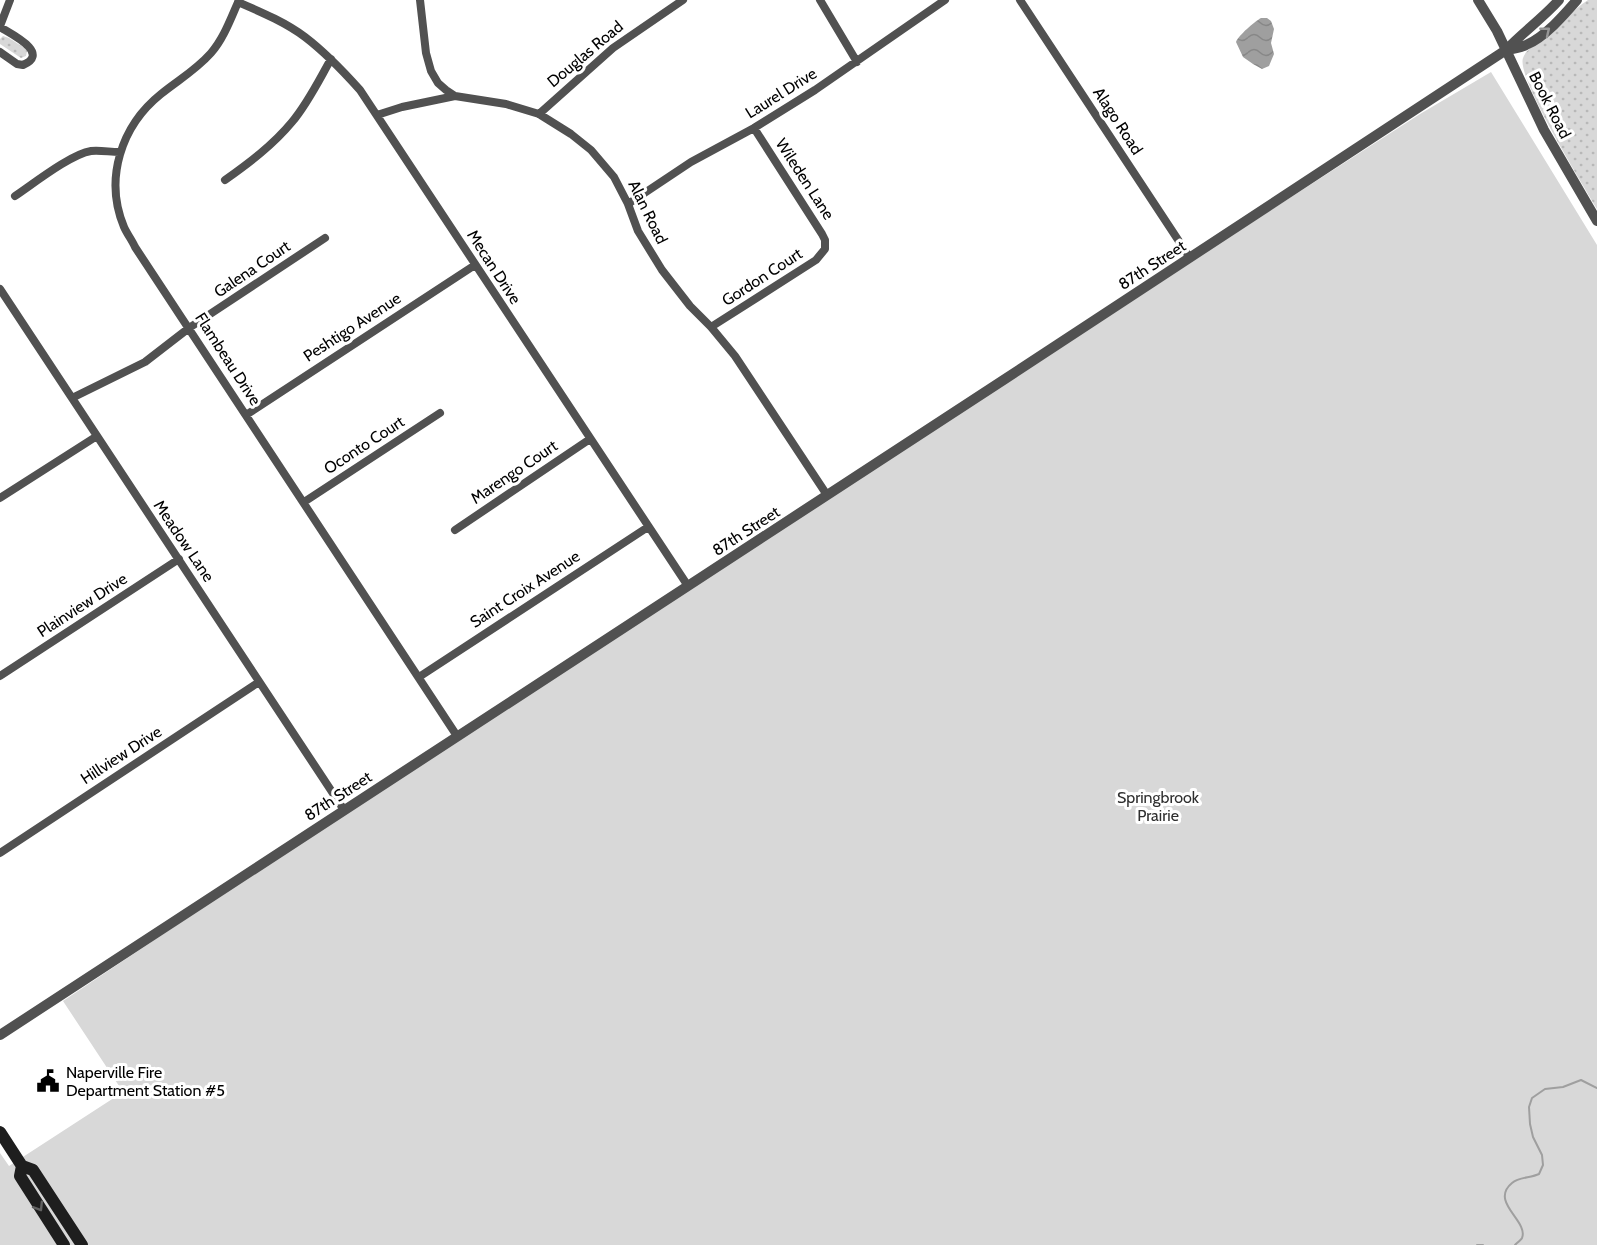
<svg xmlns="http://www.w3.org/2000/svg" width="1597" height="1245" font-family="Cabin,sans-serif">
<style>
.grass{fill:url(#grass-dots)}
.park{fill:#d8d8d8}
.water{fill:url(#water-waves)}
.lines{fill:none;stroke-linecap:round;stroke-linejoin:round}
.stream{stroke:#9f9f9f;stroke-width:2}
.minor{stroke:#515151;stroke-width:8}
.tertiary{stroke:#515151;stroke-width:10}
.secondary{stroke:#1e1e1e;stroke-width:12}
.oneway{stroke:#979797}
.oneway2{stroke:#626262}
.labels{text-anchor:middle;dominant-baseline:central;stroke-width:6;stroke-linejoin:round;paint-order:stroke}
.street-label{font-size:16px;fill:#000;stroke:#fff}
.park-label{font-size:16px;fill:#2f2f2f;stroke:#fff}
.poi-label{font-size:16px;fill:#000;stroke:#fff;text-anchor:start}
</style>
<defs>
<pattern id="grass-dots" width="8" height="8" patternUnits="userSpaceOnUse" patternTransform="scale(1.5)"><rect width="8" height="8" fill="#d8d8d8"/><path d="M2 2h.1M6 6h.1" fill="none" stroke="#b8b8b8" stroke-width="1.8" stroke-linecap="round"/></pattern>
<pattern id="water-waves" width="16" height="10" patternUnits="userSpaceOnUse" patternTransform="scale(1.5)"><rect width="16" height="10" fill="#9f9f9f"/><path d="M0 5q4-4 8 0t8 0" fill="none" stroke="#878787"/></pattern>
</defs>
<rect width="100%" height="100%" fill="#fff"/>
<path class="grass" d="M1588,0H1597V209C1584,186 1516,77 1523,58C1526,48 1539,43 1547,36C1561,24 1572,10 1588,0Z
M3,36L9,38L26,49L27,51L26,56L21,58L0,44V39Z"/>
<path class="park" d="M1491,72L1597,245V1245H0V1153L9,1166L123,1092L63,1001L412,768L734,557L1420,114Z"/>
<path class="water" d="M1261,18H1267L1271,21L1274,29L1271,43L1274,54L1269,66L1262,69L1253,64L1243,57L1236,42C1239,35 1254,22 1261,18Z"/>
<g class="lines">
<path class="stream" d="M1477,1245H1483
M1515,1245C1517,1243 1521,1240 1522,1238C1529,1221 1489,1202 1512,1183C1519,1177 1531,1178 1539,1174L1543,1165L1542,1155L1533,1137L1530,1124L1529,1107L1532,1098L1545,1089L1563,1087L1581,1080L1597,1088"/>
<path class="minor" d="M239,0C231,18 224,38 211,53C195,71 178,80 161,94C121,126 104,179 124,227C127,234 132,240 135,247L457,736
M420,0L426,53L431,71L438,83L446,90L455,96L506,104L539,114L571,134L591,150L614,177L628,204L638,231L662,270L690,306L711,327L735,356L827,495
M820,0L857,62
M1020,0L1190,258
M238,2C261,12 285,22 305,37C326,53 343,71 360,90L688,586
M0,26L10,0
M0,27C11,34 51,53 23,65L17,64L0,52
M539,114L613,48L683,0
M377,115L402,107L455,96
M225,180C249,163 273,145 292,122C308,103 319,80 331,59
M15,196C33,184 71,154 91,151C100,150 110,152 119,152
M628,204L691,162L754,128L815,90L945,0
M0,289L344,810
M711,327L816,260L825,249V240L822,234L754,128
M72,398L145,362L189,328L325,238
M246,415L475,265
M0,498L97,436
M304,502L440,413
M455,530L590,439
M0,676L179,559
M419,677L648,527
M0,853L259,682"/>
<path class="tertiary" d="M1478,0L1497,31L1544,130L1597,221
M1507,50C1513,49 1520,48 1526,45C1545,37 1564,15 1577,0
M0,1035L1005,379L1506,50C1523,32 1543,18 1559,0"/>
<path class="secondary" d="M0,1132L22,1166L33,1170L82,1245
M22,1166L20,1176L64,1245"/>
</g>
<defs><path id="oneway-chevron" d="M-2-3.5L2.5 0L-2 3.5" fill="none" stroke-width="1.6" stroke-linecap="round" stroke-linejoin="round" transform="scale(1.5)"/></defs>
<use class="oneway" href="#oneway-chevron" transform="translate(1546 31) rotate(-39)"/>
<use class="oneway2" href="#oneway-chevron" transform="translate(39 1207) rotate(58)"/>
<defs>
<g id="civic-bare" transform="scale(1.8)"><path d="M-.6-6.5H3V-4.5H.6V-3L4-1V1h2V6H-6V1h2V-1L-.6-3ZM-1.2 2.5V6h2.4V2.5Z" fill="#000" stroke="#fff" stroke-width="2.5" paint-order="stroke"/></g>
</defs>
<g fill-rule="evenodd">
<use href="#civic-bare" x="48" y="1081"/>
</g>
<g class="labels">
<g class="street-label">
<text transform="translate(585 54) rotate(-40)">Douglas Road</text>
<text transform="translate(781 93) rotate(-32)">Laurel Drive</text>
<text transform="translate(1550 105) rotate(63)">Book Road</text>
<text transform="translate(1118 121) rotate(57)">Alago Road</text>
<text transform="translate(805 179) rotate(57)">Wileden Lane</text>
<text transform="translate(648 212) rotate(64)">Alan Road</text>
<text transform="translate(1152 265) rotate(-33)">87th Street</text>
<text transform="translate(494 267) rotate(57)">Mecan Drive</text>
<text transform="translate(252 269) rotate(-34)">Galena Court</text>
<text transform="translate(762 277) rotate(-33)">Gordon Court</text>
<text transform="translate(352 327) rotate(-33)">Peshtigo Avenue</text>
<text transform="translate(228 359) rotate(57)">Flambeau Drive</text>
<text transform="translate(364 445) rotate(-33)">Oconto Court</text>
<text transform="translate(514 472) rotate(-34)">Marengo Court</text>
<text transform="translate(746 531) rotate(-33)">87th Street</text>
<text transform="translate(184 541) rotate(56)">Meadow Lane</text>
<text transform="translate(525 589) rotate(-33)">Saint Croix Avenue</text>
<text transform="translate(82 605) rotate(-33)">Plainview Drive</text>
<text transform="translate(121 755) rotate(-33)">Hillview Drive</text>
<text transform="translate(338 796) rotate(-33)">87th Street</text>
</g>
<g class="park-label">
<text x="1158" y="797">Springbrook<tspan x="1158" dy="18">Prairie</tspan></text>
</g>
<g class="poi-label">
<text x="66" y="1072">Naperville Fire<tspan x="66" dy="18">Department Station #5</tspan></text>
</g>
</g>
</svg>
